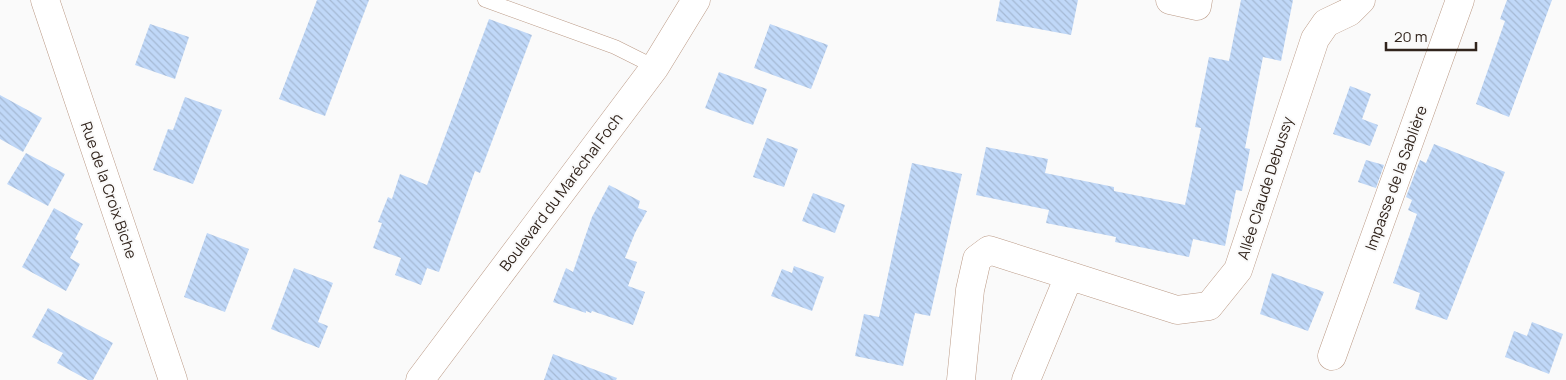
<svg xmlns="http://www.w3.org/2000/svg" width="1566" height="380" font-family="Manrope,sans-serif">
<style>
.building{fill:url(#building-back-hatch)}
.lines{fill:none;stroke-linecap:round;stroke-linejoin:round}
.lane-casing{stroke:#bb9a86;stroke-width:15}
.street-casing{stroke:#bb9a86;stroke-width:29}
.secondary-casing{stroke:#bb9a86;stroke-width:29}
.lane{stroke:#fff;stroke-width:14}
.street{stroke:#fff;stroke-width:28}
.secondary{stroke:#fff;stroke-width:28}
.labels{text-anchor:middle;dominant-baseline:central;stroke-width:4;stroke-linejoin:round;paint-order:stroke}
.street-label{font-size:15px;fill:#31241c;stroke:#fafafa}
</style>
<defs>
<pattern id="building-back-hatch" width="6" height="6" patternUnits="userSpaceOnUse" patternTransform="scale(1.25)"><rect width="6" height="6" fill="#c0d8f8"/><path d="M-1 5l2 2M0 0l6 6M5-1l2 2" fill="none" stroke="#a5b9d4"/></pattern>
</defs>
<rect width="100%" height="100%" fill="#fafafa"/>
<path class="building" d="M317,0H369L325,116L279,99Z
M1000,0H1078L1071,35L996,21Z
M1241,0H1293L1281,61L1263,57L1245,148L1250,149L1242,191L1236,190L1225,246L1193,239L1189,257L1115,242L1116,237L1046,223L1049,210L976,195L986,147L1048,159L1045,173L1114,187V191L1185,205L1201,128L1195,127L1209,57L1229,61Z
M1507,0H1552L1509,117L1476,104L1505,21L1500,19Z
M489,19L532,35L480,173L475,171L439,272L427,268L421,285L395,275L401,258L373,248L382,223L378,222L388,197L392,199L400,174L427,185Z
M150,24L189,37L175,79L135,65Z
M770,24L828,45L811,89L754,68Z
M719,72L767,89L753,125L705,108Z
M1350,86L1371,94L1362,119L1378,125L1370,146L1333,134Z
M0,95L42,118L23,152L0,139Z
M185,97L222,110L193,184L153,170L168,129L173,130Z
M767,138L798,149L784,187L753,177Z
M1434,144L1505,172L1447,320L1415,309L1420,293L1393,283L1417,214L1408,210L1412,200L1406,197L1420,160L1426,163Z
M26,153L65,174L48,206L7,184Z
M1366,160L1384,165L1376,188L1358,182Z
M912,163L962,174L930,316L915,313L903,366L855,356L864,314L879,317Z
M609,185L640,201L638,208L647,211L635,233L625,258L637,262L628,286L645,292L633,325L592,311L591,313L586,311V313L553,302L566,268L573,272L592,217Z
M813,193L845,205L835,233L802,221Z
M54,208L83,224L75,239L79,241L70,258L80,264L66,291L22,267Z
M207,233L249,249L225,312L184,297Z
M794,266L824,277L812,311L771,296L782,269L792,273Z
M294,268L333,283L318,322L328,326L319,348L271,329Z
M1272,273L1324,292L1308,331L1260,314Z
M48,308L113,343L93,380H88L57,363L63,353L32,337Z
M1532,322L1563,334L1549,374L1505,357L1514,331L1527,336Z
M553,354L617,378L616,380H544Z"/>
<g class="lines">
<g class="lane-casing">
<path id="lane" d="M485,0L615,47L655,67"/>
</g>
<g class="street-casing">
<path id="street" d="M45,0L173,380
M1170,0L1197,6L1198,0
M1332,356L1460,0
M961,380L970,290L977,259L989,250L1177,310L1209,306L1238,270L1315,39L1326,23L1349,12L1361,0
M1026,380L1069,276"/>
</g>
<g class="secondary-casing">
<path id="secondary" d="M420,380L655,67L696,0"/>
</g>
<use href="#lane" class="lane"/>
<use href="#street" class="street"/>
<use href="#secondary" class="secondary"/>
</g>
<g class="labels">
<g class="street-label">
<text transform="translate(1396 178) rotate(-70)">Impasse de la Sablière</text>
<text transform="translate(1265 188) rotate(-72)">Allée Claude Debussy</text>
<text transform="translate(109 190) rotate(71)">Rue de la Croix Biche</text>
<text transform="translate(561 192) rotate(-53)">Boulevard du Maréchal Foch</text>
</g>
</g>
<path d="M1386 42v8h90v-8" fill="none" stroke="#31241c" stroke-width="2.5"/>
<text x="1394" y="42" font-size="15" fill="#31241c" stroke="#fafafa" stroke-width="4" paint-order="stroke">20 m</text>
</svg>
